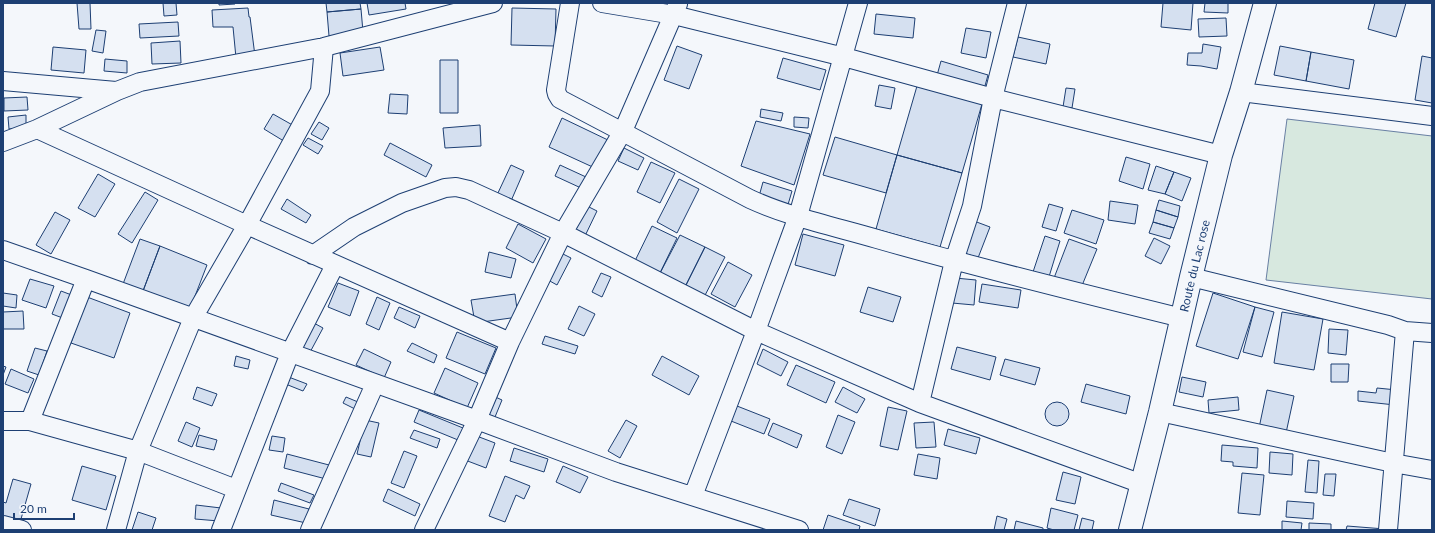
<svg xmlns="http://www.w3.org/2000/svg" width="1435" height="533" font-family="Lato,sans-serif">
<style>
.green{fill:#d7e8df;stroke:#687fa3}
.building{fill:#d5e0f0;stroke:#1d3f73}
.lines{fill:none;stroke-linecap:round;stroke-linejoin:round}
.minor-casing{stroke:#1d3f73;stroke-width:20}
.secondary-casing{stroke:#1d3f73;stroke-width:24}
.minor{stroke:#f4f7fb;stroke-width:18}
.secondary{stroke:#f4f7fb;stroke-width:22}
.labels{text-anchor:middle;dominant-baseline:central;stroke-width:3;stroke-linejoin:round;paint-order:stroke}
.street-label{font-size:12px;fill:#1d3f73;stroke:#f4f7fb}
</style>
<rect width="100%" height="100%" fill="#f4f7fb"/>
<path class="green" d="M1287,119L1432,136V299L1266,280Z"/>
<path class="building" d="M77,3H90L91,29H79Z
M163,3H176L177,15L164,16Z
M219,3H235V4L219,5Z
M326,3H360L361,9L327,12Z
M367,3H405L406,9L369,15Z
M1163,3H1193L1191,30L1161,27Z
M1205,3H1228V13L1204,12Z
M1375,3H1406L1396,37L1368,29Z
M248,8L249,17H250L255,56L236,58L233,27H213L212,10Z
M512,8L556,9L555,46L511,45Z
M361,9L363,32L329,36L327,12Z
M876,14L915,18L913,38L874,34Z
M1226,18L1227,36L1199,37L1198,19Z
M178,22L179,36L140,38L139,24Z
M966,28L991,32L986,58L961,53Z
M96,30L106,31L103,53L92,51Z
M1018,37L1050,44L1046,64L1013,57Z
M180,41L181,63L152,64L151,43Z
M1203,44L1221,47L1217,69L1201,66L1187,65L1188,53H1202Z
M677,46L702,55L689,89L664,80Z
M1280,46L1311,52L1306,81L1274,75Z
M53,47L86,50L84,73L51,70Z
M380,47L384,70L343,76L340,53Z
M1311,52L1354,60L1349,89L1306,81Z
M1422,56L1432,58V103L1415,100Z
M783,58L826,70L820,90L777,78Z
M105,59L127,61V73L104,71Z
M440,60H458V113H440Z
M941,61L988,75L983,93L936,79Z
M879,85L895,88L891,109L875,106Z
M917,86L982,104L962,173L897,155Z
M1066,88L1075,89L1072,108L1063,107Z
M390,94L408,95L407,114L388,113Z
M27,97L28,110L4,111V98Z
M761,109L783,113L781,121L760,117Z
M273,114L296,127L287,143L264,129Z
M26,115V128L9,129L8,117Z
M794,117L809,118L808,128L794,127Z
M562,118L610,141L597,169L549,147Z
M756,121L810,134L794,185L741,166Z
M319,122L329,128L322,140L311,134Z
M480,125L481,146L445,148L443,128Z
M835,137L897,155L886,193L823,175Z
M308,138L323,146L318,154L303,145Z
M390,143L432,165L426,177L384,155Z
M624,148L644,158L638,170L618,161Z
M897,155L962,173L940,247L876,229Z
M1126,157L1150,164L1143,189L1119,181Z
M651,162L675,173L660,203L637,192Z
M511,165L524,171L511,201L497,195Z
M560,165L586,177L581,188L555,176Z
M1156,166L1174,172L1165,194L1148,190Z
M1174,172L1191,178L1182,201L1165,194Z
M98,174L115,184L95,217L78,208Z
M679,179L699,189L677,233L657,222Z
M763,182L792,191L787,208L758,200Z
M145,192L158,200L132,243L118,234Z
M287,199L311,215L306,223L281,209Z
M1159,200L1180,206L1178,217L1156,210Z
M1110,201L1138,205L1135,224L1108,220Z
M1049,204L1063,208L1056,231L1042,227Z
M587,206L597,211L584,238L574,233Z
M1072,210L1104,220L1096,244L1064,233Z
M1156,210L1178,217L1174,228L1153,222Z
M55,212L70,220L51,254L36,245Z
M974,221L990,227L978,258L962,252Z
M1153,222L1174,228L1170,239L1149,233Z
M518,224L546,239L533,263L506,248Z
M652,226L677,238L657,279L632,267Z
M803,234L844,245L835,276L795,265Z
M680,235L705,247L683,291L657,279Z
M1045,236L1060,241L1048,280L1032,275Z
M1154,238L1170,246L1161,264L1145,256Z
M140,239L160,246L143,291L123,284Z
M1069,239L1097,249L1081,288L1054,278Z
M160,246L207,265L190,309L143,291Z
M705,247L725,257L702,301L683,291Z
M489,252L516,259L511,278L485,272Z
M561,253L571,258L557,285L548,280Z
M728,262L752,275L735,307L711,294Z
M601,273L611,277L602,297L592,292Z
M955,278L976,280L974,305L952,303Z
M30,279L54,286L46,308L22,300Z
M338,283L359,291L350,316L328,307Z
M982,284L1021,290L1018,308L979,302Z
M868,287L901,297L893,322L860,312Z
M61,291L77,297L68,320L52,314Z
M3,293L17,295L16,308L3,306Z
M1213,293L1255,307L1238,359L1196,346Z
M515,294L518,317L475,323L471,300Z
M87,297L130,313L114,358L71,343Z
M377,297L390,303L379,330L366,324Z
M579,306L595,314L584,336L568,329Z
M399,307L420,316L415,328L394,318Z
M1255,307L1274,312L1262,357L1243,352Z
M23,311L24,329H3V312Z
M1282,312L1323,319L1314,370L1274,363Z
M312,322L323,328L308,356L297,350Z
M1329,329L1348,330L1346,355L1328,353Z
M457,332L496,348L485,374L446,358Z
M545,336L578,346L575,354L542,344Z
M412,343L437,355L434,363L407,351Z
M957,347L996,357L990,380L951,369Z
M35,348L47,351L39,375L27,371Z
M364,349L391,362L384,378L356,365Z
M763,349L788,362L781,376L757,364Z
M236,356L250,360L248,369L234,366Z
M662,356L699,376L689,395L652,375Z
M1005,359L1040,368L1035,385L1000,375Z
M1331,364H1349L1348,382H1331Z
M796,365L835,382L826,403L787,385Z
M3,366L6,367L3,375Z
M445,368L478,383L467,408L434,393Z
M11,369L34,379L28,393L5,384Z
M286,376L307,384L303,391L283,383Z
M1182,377L1206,382L1203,397L1179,392Z
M1086,384L1130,396L1126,414L1081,402Z
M197,387L217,394L212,406L193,399Z
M843,387L865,399L857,413L835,402Z
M1377,388L1397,390L1395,405L1358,401V391L1376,393Z
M1267,390L1294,396L1286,433L1259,428Z
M491,395L502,400L495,417L484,413Z
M346,397L358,402L355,409L343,403Z
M1238,397L1239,410L1209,413L1208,400Z
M1045 414a12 12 0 1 1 24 0a12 12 0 1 1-24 0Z
M737,406L770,419L764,434L731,421Z
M888,407L907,411L898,450L880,446Z
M419,410L463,428L458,440L414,422Z
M838,415L855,422L842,454L826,447Z
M365,420L379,423L371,457L357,454Z
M626,420L637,426L620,458L608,451Z
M186,422L200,428L192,447L178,441Z
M934,422L936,447L916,448L914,423Z
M773,423L802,435L797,448L768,435Z
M948,429L980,438L976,454L944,445Z
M414,430L440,439L437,448L410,438Z
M199,435L217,440L214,450L196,446Z
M474,435L495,443L486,468L465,460Z
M272,436L285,438L283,452L269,450Z
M1222,445L1258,448L1257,468L1233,466V462L1221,461Z
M514,448L548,459L544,472L510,461Z
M404,451L417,456L404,488L391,483Z
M1270,452L1293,454L1292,475L1269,473Z
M287,454L329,465L326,479L284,468Z
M918,454L940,458L937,479L914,475Z
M1308,460L1319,461L1317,493L1305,492Z
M82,466L116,476L106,510L72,500Z
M563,466L588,477L580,493L556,482Z
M1063,472L1081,477L1075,504L1056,500Z
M1242,473L1264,475L1260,515L1238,513Z
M1325,474H1336L1334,496L1323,495Z
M505,476L530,486L524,499L516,495L505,522L489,516Z
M13,479L31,484L19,526L3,521V502L6,503Z
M281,483L314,495L310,503L278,491Z
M388,489L420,504L415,516L383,501Z
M849,499L880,509L875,526L843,515Z
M274,500L309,509L306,523L271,515Z
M1287,501L1314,503L1313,519L1286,517Z
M196,505L221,508L219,521L195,519Z
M1051,508L1078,515L1074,530H1054L1047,528Z
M138,512L156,518L152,530H132Z
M828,515L860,526L859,530H823Z
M997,516L1007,519L1004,530H994Z
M1082,518L1094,521L1092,530H1079Z
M1016,521L1043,528V530H1014Z
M1282,521L1302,523L1301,530H1282Z
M1309,523L1331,524V530H1309Z
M1347,526L1385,529V530H1346Z"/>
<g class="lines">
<g class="minor-casing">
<path id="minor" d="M570,3L556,90L557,94L560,99L750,199C789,217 836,227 877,239C978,268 1080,293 1182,318
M602,3L674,15L844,57L993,98L1221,155
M3,81L116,91
M1241,92L1432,116
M37,129L247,225L510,342
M3,142L37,129L117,91L140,82L324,47L493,3
M3,250L86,279L477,420L616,472L799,530
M313,255L354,227L402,203L445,188L456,187L469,190L563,233L756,331L920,403L1142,484
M1191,277L1388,325L1405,331L1388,530
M1405,331L1432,333
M920,403L954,261L972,206L993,98L1017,3
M1160,412L1393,463L1432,470
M3,421H30L138,451L236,489
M30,421L86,279
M693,496L756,331L798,216L858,3
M3,525L22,530
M116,530L138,451L193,318L247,225L320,91L324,47
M221,530L290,353L335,265
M310,530L375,384
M424,530L477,420L510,342L563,233L623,131L678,4"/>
</g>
<g class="secondary-casing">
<g id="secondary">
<path id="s1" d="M1130,530L1160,412L1191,277L1221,155L1241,92L1265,3"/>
</g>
</g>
<use href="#minor" class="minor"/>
<use href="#secondary" class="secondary"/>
</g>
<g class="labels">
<g class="street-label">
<text stroke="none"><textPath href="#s1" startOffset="272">Route du Lac rose</textPath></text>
</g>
</g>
<rect width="1435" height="533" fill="none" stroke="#1d3f73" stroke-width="8"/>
<path d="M14 513v6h60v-6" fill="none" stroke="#1d3f73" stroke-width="2"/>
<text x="20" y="513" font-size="12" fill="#1d3f73" stroke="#f4f7fb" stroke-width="3" paint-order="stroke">20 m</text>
</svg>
